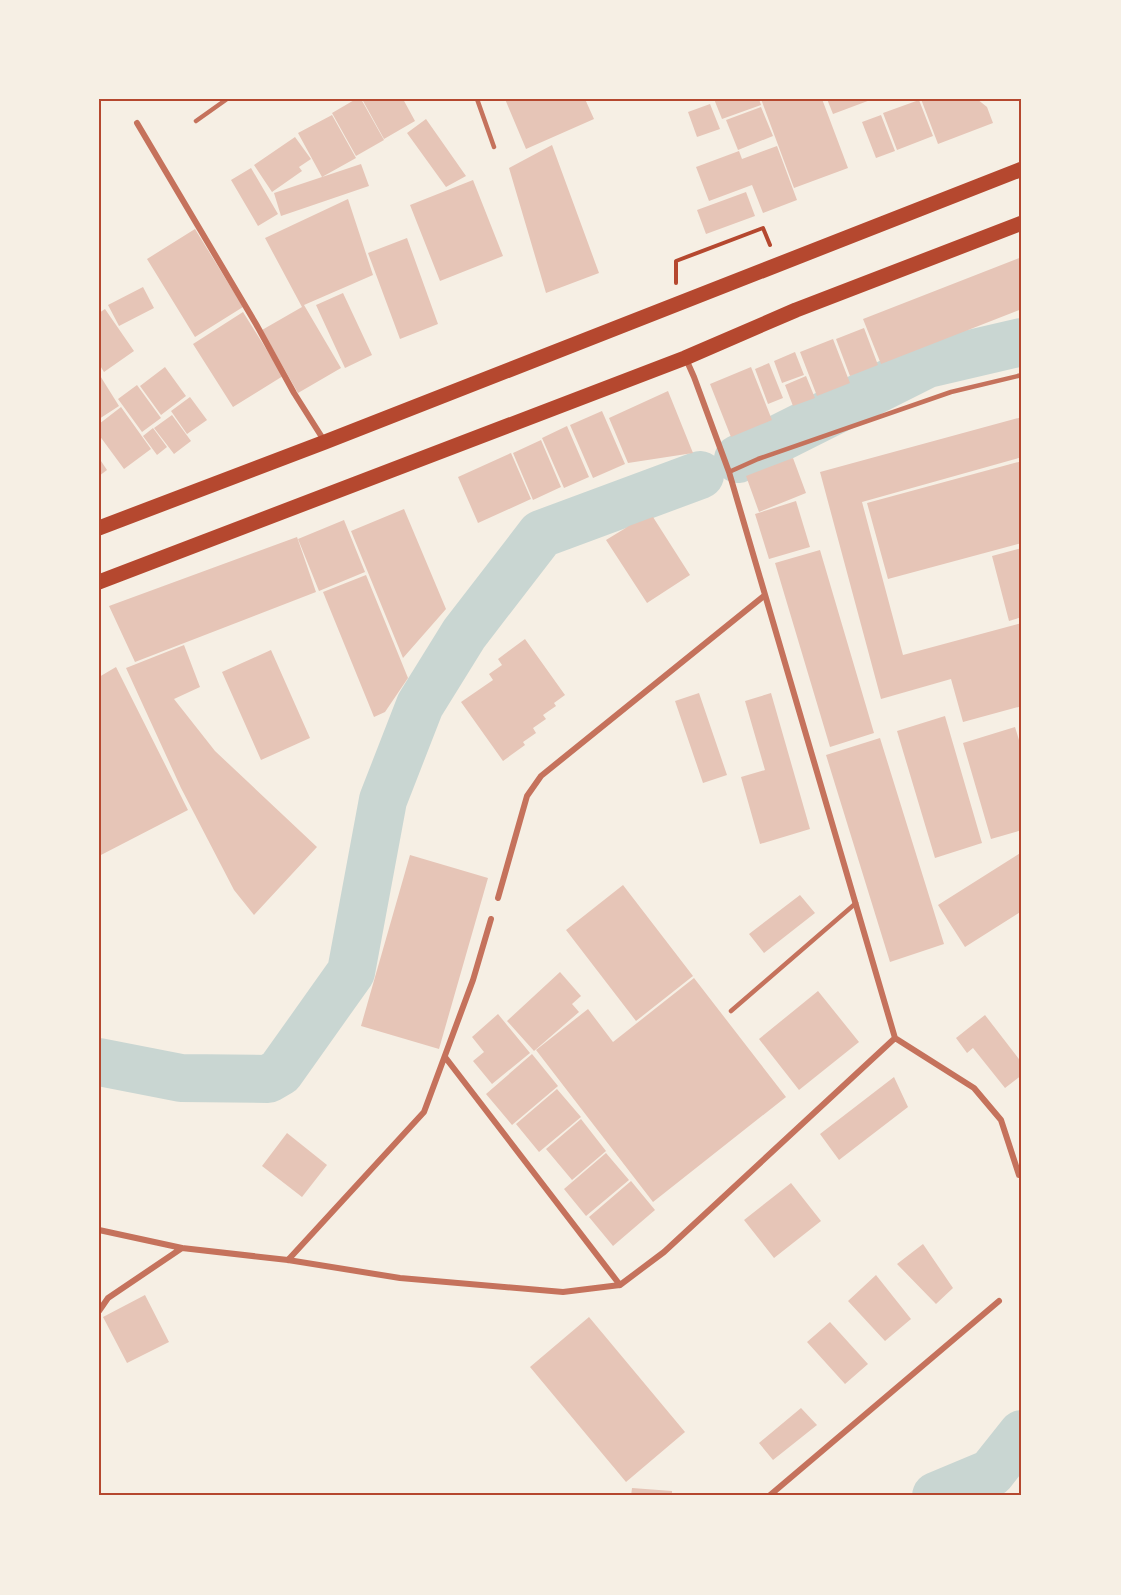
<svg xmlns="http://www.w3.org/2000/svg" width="1121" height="1595" font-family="'Playfair Display',serif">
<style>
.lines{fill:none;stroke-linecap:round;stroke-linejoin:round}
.river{stroke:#c9d6d2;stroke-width:48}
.building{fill:#e6c5b7}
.path{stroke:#b5482f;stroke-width:4}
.service{stroke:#c5725c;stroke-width:4.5}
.minor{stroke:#c5725c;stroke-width:6}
.primary{stroke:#b5482f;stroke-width:15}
.neatline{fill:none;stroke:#b5482f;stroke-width:2}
</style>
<rect width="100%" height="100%" fill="#f6efe4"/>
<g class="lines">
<path class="river" d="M738,459L927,364L1022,342
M99,1062L181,1078L268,1079L280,1072L351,972L383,800L420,705L464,634L541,534L700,475
M936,1496L991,1473L1022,1434"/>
</g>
<path class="building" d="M356,99H361L384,140L356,156L332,113Z
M362,99H403L415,121L384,139Z
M505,99H585L594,119L526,149Z
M714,99H759L761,105L722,119Z
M761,99H822L848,168L794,188Z
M827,99H873L833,114Z
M921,99H977L987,107L993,123L938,144Z
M919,100L933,136L897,150L883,113Z
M710,104L720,129L697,137L688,112Z
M761,107L773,136L738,150L726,120Z
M332,115L356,158L322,177L298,133Z
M881,115L895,151L876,158L862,122Z
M426,119L466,176L446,187L407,133Z
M295,137L311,159L299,167L302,171L272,192L254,165Z
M552,145L599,273L546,293L509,168Z
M777,146L797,200L763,213L752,185L709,201L696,167L739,151L742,159Z
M361,164L369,186L281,216L274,193Z
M251,168L278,214L258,226L231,180Z
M473,180L503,256L440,281L410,205Z
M746,192L755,216L706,234L697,210Z
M348,199L373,275L304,305L341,368L298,393L262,330L302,307L265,238Z
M195,229L243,307L195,337L147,259Z
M407,238L438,324L400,339L368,253Z
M1022,257V309L881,364L863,319Z
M143,287L154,308L119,326L108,305Z
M343,293L372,355L345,368L316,305Z
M105,309L134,351L104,372L99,364V313Z
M243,312L283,376L233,407L193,344Z
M864,328L878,365L850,376L836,339Z
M833,339L850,383L817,396L800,352Z
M795,352L804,375L782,383L774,361Z
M769,363L783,398L768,404L755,369Z
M165,367L186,396L161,415L140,386Z
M751,367L772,420L731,437L710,384Z
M99,374L119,406L99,419Z
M806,376L815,398L793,406L785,385Z
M137,385L161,418L142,432L118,399Z
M668,391L693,453L628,463L609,418Z
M190,397L207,420L187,434L171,411Z
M121,407L151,449L124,469L99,435V424Z
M602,411L625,464L593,478L570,425Z
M172,415L191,441L174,454L154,428Z
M1022,417V457L862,502L903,655L1022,623V706L963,722L951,679L881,699L820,472Z
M567,426L589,477L564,488L542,438Z
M153,428L167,447L157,455L143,436Z
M541,440L561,487L533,500L513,453Z
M511,453L531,499L478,523L458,477Z
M99,458L107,470L99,476Z
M793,458L806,493L759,512L746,476Z
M1022,461V543L888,579L867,503Z
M796,501L810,547L769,559L755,514Z
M404,509L446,609L403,658L351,531Z
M653,517L690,575L647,603L606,540L629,526Z
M344,520L365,572L319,591L298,539Z
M297,537L316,592L135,662L109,606Z
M1022,548V617L1009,621L992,556Z
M820,550L874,733L830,747L775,563Z
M366,575L408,678L385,712L374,717L323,592Z
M525,639L565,695L554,703L556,706L543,715L546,719L533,728L536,733L523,742L525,745L503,761L461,702L493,680L489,674L502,665L498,659Z
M184,645L200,687L174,699L215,751L317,847L254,915L234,890L181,788L126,668Z
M271,650L310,738L261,760L222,672Z
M116,667L188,810L99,856V677Z
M699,693L727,775L703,783L675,701Z
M771,693L810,829L760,844L741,777L765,770L745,701Z
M945,716L982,843L935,858L897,731Z
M1015,727L1022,750V830L991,839L963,743Z
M880,738L944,944L890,962L826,755Z
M1022,852V911L965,947L938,905Z
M410,855L488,878L439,1049L361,1026Z
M623,885L693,976L636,1021L566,930Z
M800,895L815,913L764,953L749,934Z
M560,972L581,996L572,1004L579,1012L534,1051L507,1021Z
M694,978L786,1097L653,1202L536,1050L588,1009L613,1042Z
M818,991L859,1042L799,1090L759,1039Z
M498,1014L530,1053L492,1084L473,1061L484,1052L472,1037Z
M985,1015L1022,1063V1075L1005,1088L973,1048L967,1053L956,1038Z
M532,1054L558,1086L512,1125L486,1094Z
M894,1077L908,1107L839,1160L820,1134Z
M557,1089L581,1117L539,1152L516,1124Z
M581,1119L606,1151L572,1180L546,1149Z
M287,1133L327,1165L302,1197L262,1166Z
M606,1153L629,1180L586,1216L564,1189Z
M631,1181L655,1210L613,1246L589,1217Z
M791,1183L821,1221L774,1258L744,1220Z
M923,1244L953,1288L936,1304L897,1264Z
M876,1275L911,1319L885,1341L848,1301Z
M145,1295L169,1342L127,1363L103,1317Z
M589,1317L685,1432L626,1482L530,1367Z
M830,1322L868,1364L845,1384L807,1342Z
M801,1408L817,1425L773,1460L759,1443Z
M632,1488L672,1491V1496H631Z"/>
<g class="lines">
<path class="path" d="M676,283V261L763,228L770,245"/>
<path class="service" d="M477,99L494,147
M196,121L227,99
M729,472L758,459L951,392L1022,375
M731,1011L856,903"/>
<path class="minor" d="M137,123L256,324L294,393L325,442
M686,359L694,377L729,472L895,1038
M498,898L527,796L541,776L765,595
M895,1038L974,1088L1001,1120L1019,1175
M445,1057L620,1285
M99,1230L182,1248
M288,1260L424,1112L473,980L491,919
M99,1311L108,1298L182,1248L288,1260L400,1278L563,1292L620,1285L664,1252L895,1038
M769,1496L999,1301"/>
<path class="primary" d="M99,528L325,442L1022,169
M99,582L685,358L796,310L1022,223"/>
</g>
<rect width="1121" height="1595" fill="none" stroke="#f6efe4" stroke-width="201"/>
<rect x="100" y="100" width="920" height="1394" class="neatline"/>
</svg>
